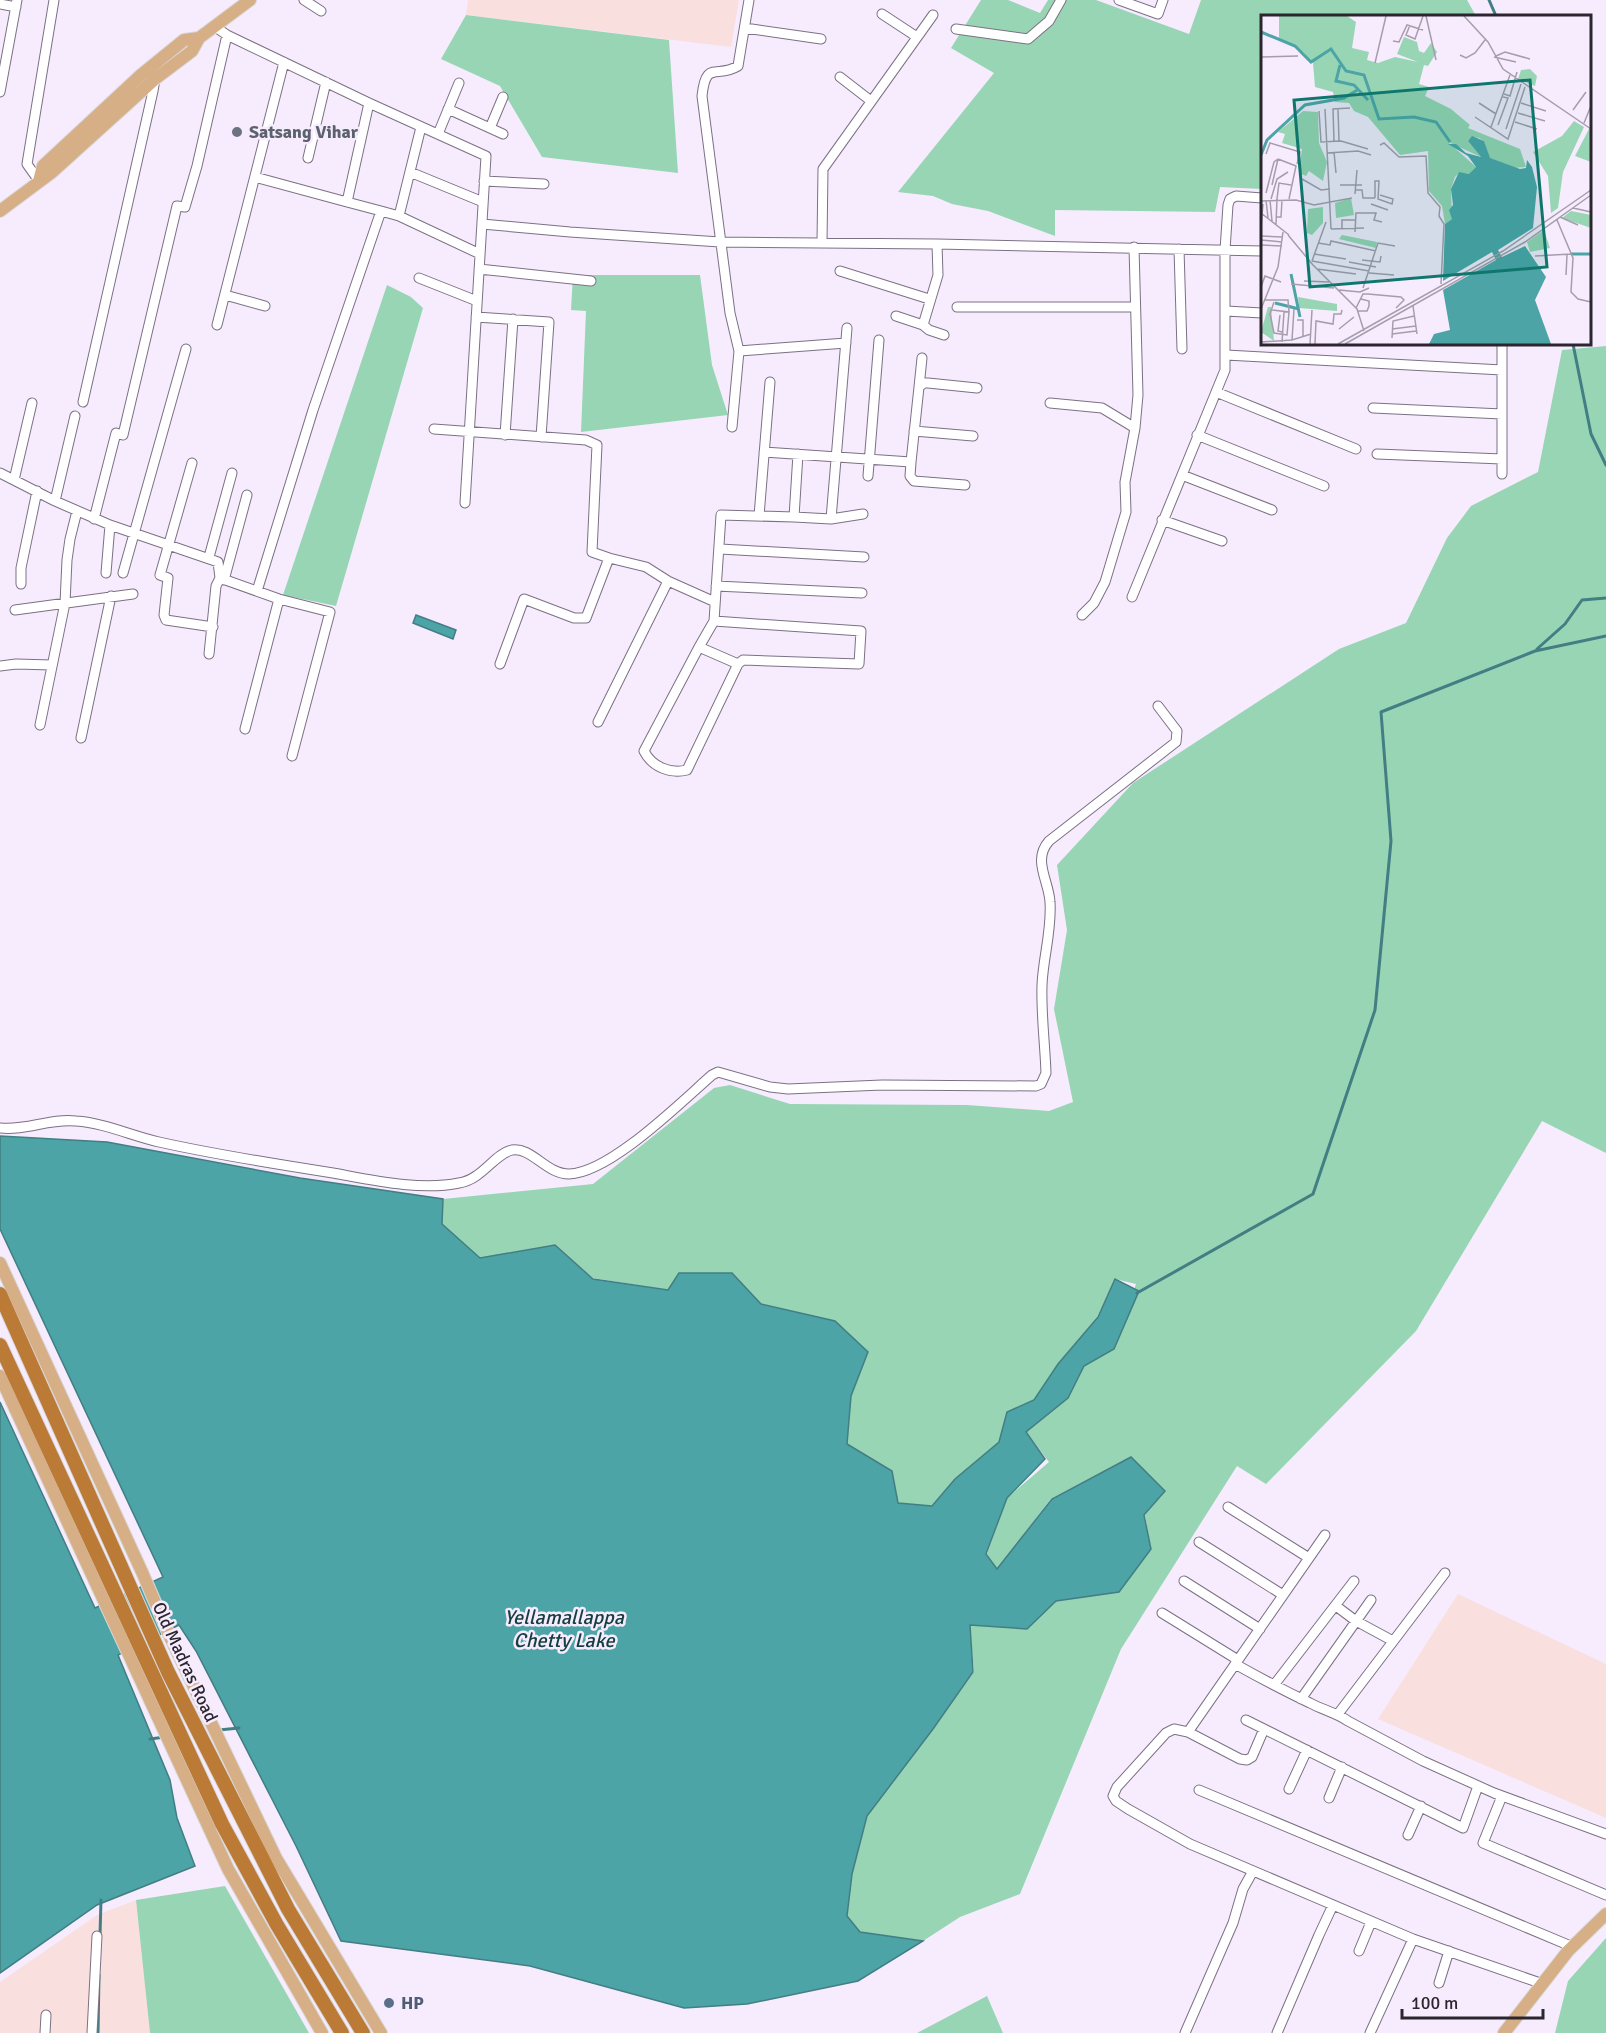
<svg xmlns="http://www.w3.org/2000/svg" width="1606" height="2033" font-family="Signika,sans-serif">
<style>
.industrial{fill:#fadfdf}
.green{fill:#98d5b4}
.water{fill:#4ca4a7;stroke:#427e83;stroke-width:1.5}
.lines{fill:none;stroke-linecap:round;stroke-linejoin:round}
.stream{stroke:#427e83;stroke-width:3}
.minor-casing{stroke:#7c7184;stroke-width:11}
.major-casing{stroke:#d9d8d9;stroke-width:14}
.highway-casing{stroke:#d9d8d9;stroke-width:16}
.minor{stroke:#fff;stroke-width:9}
.major{stroke:#d6af86;stroke-width:12}
.highway{stroke:#bb7a36;stroke-width:14}
.worship-dot{fill:#6b7280;stroke:#f6ecfe;stroke-width:2}
.service-dot{fill:#5c6f8a;stroke:#f6ecfe;stroke-width:2}
.labels{text-anchor:middle;dominant-baseline:central;stroke-width:5;stroke-linejoin:round;paint-order:stroke}
.worship-label{font-size:18px;font-weight:bold;fill:#5b616d;stroke:#f6ecfe;text-anchor:start}
.street-label{font-size:18px;fill:#2b262e;stroke:#f6ecfe}
.service-label{font-size:18px;font-weight:bold;fill:#4e5e75;stroke:#f6ecfe;text-anchor:start}
.water-label{font-size:20px;font-style:italic;fill:#143e3f;stroke:#f6ecfe}
.inset-river{fill:none;stroke:#4ca4a7;stroke-width:3}
.inset-road{fill:none;stroke:#a59dab;stroke-width:1.5}
.view{fill:#0f766e;fill-opacity:0.15;stroke:#0f766e;stroke-width:3}
.inset-edge{fill:none;stroke:#2b262e;stroke-width:3}
</style>
<rect width="100%" height="100%" fill="#f6ecfe"/>
<path class="industrial" d="M468,0H739L731,47L466,15Z
M1458,1594L1606,1664V1818L1378,1719Z
M136,1900L150,2033H0V1982L97,1915Z"/>
<path class="green" d="M981,0H1008L1040,13L1048,0H1096L1189,34L1201,0H1467L1476,16H1262V189L1220,187L1215,212L1055,210V236L988,211L952,204L933,196L898,192L994,73L951,48Z
M466,15L669,40L678,173L542,157L500,86L441,59Z
M573,275H700L712,365L728,415L581,432L586,311L571,310Z
M387,285L411,297L423,308L336,606L283,595Z
M1606,346V1153L1542,1121L1416,1331L1266,1484L1237,1466L1121,1649L1020,1894L960,1917L923,1941L860,1932L847,1916L852,1874L867,1816L933,1729L974,1672L970,1625L1027,1629L1056,1601L1119,1592L1151,1549L1145,1515L1165,1491L1131,1457L1051,1499L997,1569L987,1554L1007,1498L1049,1462L1026,1432L1068,1398L1084,1366L1114,1349L1136,1284L1115,1279L1097,1317L1058,1364L1034,1400L1007,1412L999,1442L955,1479L932,1506L898,1503L892,1471L847,1444L851,1396L868,1352L835,1321L761,1304L732,1273H680L668,1290L593,1278L555,1245L480,1258L441,1224L443,1199L593,1184L714,1088L730,1085L790,1104L967,1105L1049,1111L1073,1102L1054,1009L1067,930L1057,865L1133,783L1339,649L1406,623L1447,538L1471,506L1538,472L1562,350Z
M225,1886L309,2033H150L136,1900Z
M1606,1938V2033H1555L1568,1981Z
M987,1996L1003,2033H917Z"/>
<path class="water" d="M416,615L456,630L453,639L413,623Z
M0,1136L107,1142L300,1178L443,1199L442,1224L480,1258L555,1245L593,1279L668,1290L679,1273H732L761,1304L835,1321L868,1352L851,1396L847,1444L892,1471L898,1503L932,1506L955,1479L999,1442L1007,1412L1034,1400L1058,1364L1098,1317L1115,1279L1139,1291L1114,1349L1084,1366L1068,1398L1026,1432L1045,1459L1007,1498L986,1554L997,1569L1052,1499L1131,1457L1165,1491L1144,1515L1151,1549L1119,1592L1056,1601L1027,1629L970,1625L973,1672L933,1729L867,1816L852,1874L847,1916L860,1932L923,1941L858,1981L747,2004L684,2008L530,1966L341,1941L296,1846L196,1651L179,1625L118,1655L170,1780L177,1818L195,1866L97,1905L0,1973V1402L95,1608L163,1577L0,1229Z"/>
<g class="lines">
<path class="stream" d="M1489,0L1496,16
M1573,344L1591,434L1606,465
M1537,649L1565,624L1582,600L1606,598
M1137,1293L1313,1194L1375,1010L1391,841L1381,712L1535,651L1606,636
M219,1730L239,1728
M150,1739L165,1737
M100,1935L101,1900
M98,2033L99,1975"/>
<g class="minor-casing">
<path id="minor" d="M304,0L321,11
M1119,0L1158,14L1163,0
M0,4L16,7
M882,14L917,37
M214,26L227,35L369,103L486,156L465,503
M745,28L821,39
M956,29L1028,39L1049,21L1061,0
M840,77L871,101
M0,92L17,0
M448,109L503,134
M490,128L503,97
M438,134L459,83
M308,158L326,82
M410,172L483,202
M255,177L347,202
M39,181L27,164L54,0
M484,181L544,184
M381,211L399,216L480,254
M399,216L421,127
M482,224L570,232L720,242L937,244L1262,251
M822,242L823,169L933,15
M937,244L938,275L923,325L929,330L944,335
M1179,249L1182,349
M479,269L591,281
M840,271L929,299
M419,278L477,301
M225,295L265,306
M957,307H1135
M1226,311L1262,313
M896,316L923,325
M476,317L549,322L541,437
M217,325L284,62
M1502,344V474
M739,351L846,343
M1226,355L1502,370
M919,387L922,358
M1216,392L1356,449
M83,402L153,91L155,79L153,77
M1050,403L1102,408L1135,428
M1373,408L1502,414
M732,427L739,351L730,313L702,96C706,59 717,79 738,66L749,0
M434,429L586,440L597,445L592,552L609,558L586,618H574L524,599L500,664
M914,431L973,436
M505,435L513,319
M1197,435L1324,486
M764,452L911,462L910,476L914,481L965,485
M1377,454L1502,459
M911,462L919,387L924,383H928L977,388
M192,463L160,575L168,578L164,615L166,620L213,627
M0,473L55,501L110,525L218,562L220,578L216,586L209,654
M1182,475L1272,510
M868,476L879,340
M14,480L32,403
M55,501L75,416
M759,516L770,382
M794,517L831,519L863,514
M94,519L116,433L123,435L177,206L185,207L197,166L227,35
M831,519L847,328
M1162,520L1222,541
M720,549L864,557
M209,557L232,473
M609,558L646,567L668,581L715,602
M106,573L110,525
M123,573L186,349
M220,578L279,599L330,612L292,756
M224,580L247,495
M21,584V568L37,491
M716,586L862,593
M257,591L313,410L381,211L347,202L369,103
M1132,597L1225,370V250L1228,205L1230,199L1236,196L1262,198
M15,610L133,594
M1082,615L1094,603L1105,582L1126,512L1125,482L1135,428L1138,395L1134,247
M714,621L861,631L859,664L743,660L738,664L687,770C670,774 652,767 644,751L699,647L738,664
M699,647L714,621L721,515L794,517L798,454
M0,666L16,664L52,665
M598,722L668,581
M40,725L65,603L67,560L70,539L77,511
M245,729L279,599
M81,738L111,596
M0,1128C26,1131 50,1118 76,1121C105,1123 132,1136 159,1142C217,1155 275,1164 333,1173C372,1180 420,1191 459,1183C483,1179 494,1154 512,1150C532,1147 546,1174 569,1174C610,1173 681,1102 712,1075L718,1072L770,1087L788,1089L882,1085L1036,1086L1041,1084L1046,1073C1045,1044 1041,1014 1042,985C1043,958 1052,930 1050,902C1049,881 1032,860 1049,841L1176,742L1177,731L1158,706
M1228,1507L1309,1558
M1199,1542L1283,1595
M1184,1581L1260,1629
M1336,1606L1356,1621L1393,1641
M1162,1613L1238,1660
M1235,1664C1260,1678 1285,1691 1310,1703C1323,1710 1337,1713 1348,1721L1423,1761L1494,1793L1606,1834
M1274,1685L1354,1581
M1301,1699L1371,1600
M1338,1714L1445,1573
M1246,1720L1463,1828L1478,1786
M1264,1729L1252,1757L1247,1760L1240,1759L1188,1732L1174,1729L1166,1733L1117,1787L1113,1796L1116,1801L1128,1809L1190,1844L1413,1939L1543,1984
M1188,1732L1325,1535
M1289,1789L1307,1750
M1199,1790L1573,1947
M1502,1796L1483,1843L1606,1895
M1329,1798L1342,1767
M1408,1835L1421,1806
M1359,1951L1371,1922
M1439,1983L1449,1951
M45,2033L46,2015
M92,2033L97,1936
M1185,2033L1233,1923L1243,1889L1253,1871
M1277,2033L1319,1935L1333,1905
M1370,2033L1413,1939"/>
</g>
<g class="major-casing">
<path id="major" d="M39,181L43,166L141,75L184,40L199,38
M0,211L51,173L155,79L192,51L199,38L250,0
M0,1263L142,1572L170,1637L276,1858L381,2033
M0,1376L228,1869L322,2033
M1504,2033L1568,1951L1606,1914"/>
</g>
<g class="highway-casing">
<path id="highway" d="M0,1294L168,1672L288,1909L363,2033
M0,1345L222,1824L277,1925L342,2033"/>
</g>
<use href="#minor" class="minor"/>
<use href="#major" class="major"/>
<use href="#highway" class="highway"/>
</g>
<circle class="worship-dot" cx="237" cy="132" r="6"/>
<circle class="service-dot" cx="389" cy="2003" r="6"/>
<g class="labels">
<g class="worship-label">
<text x="249" y="132">Satsang Vihar</text>
</g>
<g class="street-label">
<text transform="translate(185 1662) rotate(65)">Old Madras Road</text>
</g>
<g class="service-label">
<text x="401" y="2003">HP</text>
</g>
<g class="water-label">
<text x="564" y="1617">Yellamallappa<tspan x="564" dy="23">Chetty Lake</tspan></text>
</g>
</g>
<g transform="translate(1261 15)">
<rect width="330" height="330" fill="#f6ecfe"/>
<path d="M18,1H86L95,7L91,33L108,37L106,45L117,48L134,42L157,47L136,39L143,22L156,27L158,36L163,38L170,28L176,37L167,51L163,50L158,69L168,72L164,81L190,94L209,110L207,113L259,134L265,152L252,153L228,143L223,126L218,123L211,122L207,126L220,142L187,127L215,152L209,159L198,158L194,162L190,174L191,204L184,209L181,191L168,176L167,136L139,140L107,102L93,96L88,88L74,87L72,77L54,72L52,48L42,37L18,24ZM269,54L276,61L274,71L257,64L260,55ZM42,96L57,97L58,128L66,147L62,166L48,156L45,161L38,158L41,134L21,128L24,119L17,117ZM313,106L323,112L302,157L297,193L290,198L287,161L272,137L301,121ZM328,114L330,115V147L314,141ZM90,183L93,200L75,203L74,188ZM62,192V208L51,220L46,218L47,194ZM310,196L330,200V213L301,203ZM283,215L289,233L269,237L266,227ZM81,220L116,227L115,233L78,224ZM37,282L76,289V296L38,293ZM7,292H10L13,326L0,317Z" fill="#98d5b4"/>
<path d="M211,121L223,126L229,143L259,154L265,153L266,145L271,152L276,172L272,213L237,235L241,242L264,231L285,262L274,285L290,329H168L173,319L189,315L182,275L235,245L231,237L182,266L184,209L191,204L188,195L192,190L190,174L198,157L208,159L215,152L207,141L187,129H195L205,138L220,142L207,126Z" fill="#4ca4a7"/>
<path class="inset-river" d="M0,17L34,31L50,47L70,34L85,56L103,60L118,104L153,102L175,107L189,127M79,50L75,66L93,70L107,85M0,140L6,125L44,90L83,83L98,74M310,239H330M30,259L39,302M14,288L38,294"/>
<path class="inset-road" d="M165,1L175,45M203,1L227,27L242,54L330,114M149,10L145,20L154,24L162,1M132,26L138,27L146,10L162,15M199,40L205,43L214,38L224,25M235,41L244,37L269,44M0,42L37,41M233,42L255,47M114,48L125,1M243,79L249,81L256,57M218,88L235,99M260,88L285,96M64,94L70,214M77,94L78,126M312,95L325,77M58,96L60,127L80,126L107,134M257,98L284,106M214,102L247,124L264,72M254,107L276,114M323,108L330,91M237,110L247,83L242,82M230,112L249,60M245,114L260,69M73,126L72,94L89,93M119,130L123,128L138,142L165,141L167,178L179,192L178,201L183,209L180,269M73,137L75,158M66,138L97,136L110,140M5,139L9,128L39,137L36,149M17,144L35,151L28,184M41,164L60,175L69,174M11,170L17,144M79,170H101M94,175H101L102,183H114M5,178L13,147L17,144M94,179L96,155M114,183V166H118L117,184L131,189L132,184L119,180M10,184L16,164L27,157M16,184L18,168L30,170M5,185L7,203M9,185L11,206M0,186L35,185L53,190L91,183M110,189L127,195M312,193L330,197M0,198L28,220M15,202H20L21,185M299,202L317,210M296,205L312,243L310,277L317,284L330,287M15,209L16,184M0,212L2,189M70,214L103,213M81,214V205H94M94,217L95,198H115L113,205L121,207M27,220L52,250M0,221L22,222M0,225L21,227M57,228L69,230L70,226L115,236M0,230L21,231M53,239L85,244M274,241L310,239M101,245L119,247L120,241M51,246L108,256M51,246L65,207M88,247L115,252M51,249L96,294L103,316M56,254L95,259M108,258L133,260M305,260L306,240M43,266L68,267M30,269L73,273M0,272L4,261L20,267M102,273L117,228L134,231M78,275L99,277L108,273M4,285H27L28,297M152,291L156,319M95,293L102,279H107L140,282L143,285L135,293M0,294L17,252L22,217M11,295L28,297L26,320L13,318L9,299L13,287M97,296H106L108,291V286L100,284M19,300L17,316L21,317M36,305H42V322M78,314L93,302M131,314L155,311M131,319L155,316M131,323L132,306L153,301M31,325L33,294M0,327L31,325L50,319M21,327L23,297M49,329L51,295M54,329L55,306L72,309L73,299H80L81,295M77,329L242,236L330,175M84,329L264,227L330,180"/>
<path class="view" d="M269,65L286,252L49,272L33,85Z"/>
<rect width="330" height="330" class="inset-edge"/>
</g>
<path d="M1402 2009v9h141v-9" fill="none" stroke="#2b262e" stroke-width="3"/>
<text x="1411" y="2009" font-size="18" fill="#2b262e" stroke="#f6ecfe" stroke-width="4.5" paint-order="stroke">100 m</text>
</svg>
